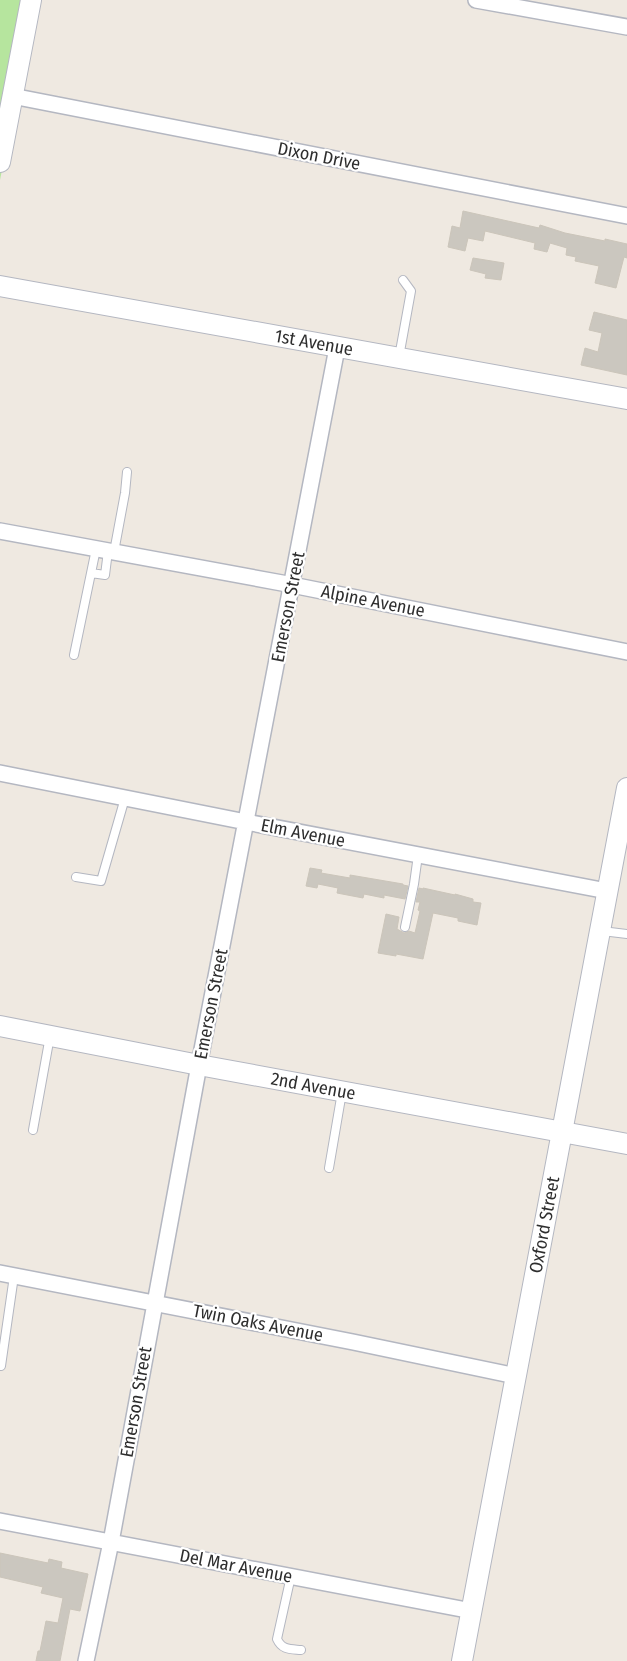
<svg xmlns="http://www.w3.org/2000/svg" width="627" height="1661" font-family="'Fira Sans Condensed',sans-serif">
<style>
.green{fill:#b6e59e}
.building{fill:#cbc7bf;stroke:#cbc5ba}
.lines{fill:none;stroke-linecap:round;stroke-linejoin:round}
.lane-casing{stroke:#b4b7c1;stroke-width:10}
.street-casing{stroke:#b4b7c1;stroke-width:18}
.secondary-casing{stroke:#b4b7c1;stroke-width:22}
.lane{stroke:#fff;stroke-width:8}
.street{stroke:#fff;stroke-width:15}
.secondary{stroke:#fff;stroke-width:20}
.labels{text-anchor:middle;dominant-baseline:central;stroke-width:4.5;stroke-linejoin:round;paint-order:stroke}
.street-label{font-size:18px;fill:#2e2e2e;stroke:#fff}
</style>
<rect width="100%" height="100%" fill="#efe9e1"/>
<path class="green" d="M0,0H35L0,180Z"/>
<path class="building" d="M463,211L539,228L540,225L565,233L605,241V239L627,244V258L624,257L616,288L595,283L599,266L575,261L576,257L566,255L567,248L550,243L547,252L534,249L535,243L485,231L483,241L468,238L465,251L448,247L452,226L460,228Z
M473,258L504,263L501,280L485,278L486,274L470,270Z
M594,312L627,320V375L581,365L585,348L598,352L602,333L589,330Z
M310,868L322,870L321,873L350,878V875L403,884V885L408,886L405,899L384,895V898L364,894L363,898L337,893L338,888L318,884L317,888L306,886Z
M419,888L423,889V888L455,895V894L473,899V902L481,903L477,925L458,921V918L433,913L423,959L396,954V956L378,953L386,914L399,917L397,929L404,933L409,931L415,933L420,911L418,910L420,902H416Z
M0,1553L48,1563L49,1559L62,1562L61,1568L88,1574L80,1611L70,1609L60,1661H36L38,1651H40L46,1621L58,1623L63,1598L41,1593L43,1587L0,1577Z"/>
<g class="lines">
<g class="lane-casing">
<path id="lane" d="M399,357L411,291L403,280
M114,552L125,493L127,472
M91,573L105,575L108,551
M74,655L96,549
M76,877L101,881L125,798
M405,927L414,884L418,855
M602,931L627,934
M33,1130L50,1036
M329,1168L342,1092
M1,1366L14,1276
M291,1576L277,1639C282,1650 290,1649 301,1650"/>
</g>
<g class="street-casing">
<path id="street" d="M476,0L627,27
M12,96L627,216
M0,531L282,583L627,652
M0,773L246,822L607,891
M0,1273L353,1342L516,1376
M0,1521L472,1611
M86,1661L111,1542L199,1065L337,348"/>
</g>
<g class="secondary-casing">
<g id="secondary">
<path d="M0,162L31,0"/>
<path id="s1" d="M0,286L627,399"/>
<path id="s2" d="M0,1026L199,1065L627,1144"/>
<path id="s3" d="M462,1661L627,788"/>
</g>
</g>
<use href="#lane" class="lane"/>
<use href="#street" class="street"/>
<use href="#secondary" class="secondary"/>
</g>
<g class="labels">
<g class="street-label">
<text transform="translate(319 156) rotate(11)">Dixon Drive</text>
<text stroke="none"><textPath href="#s1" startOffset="319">1st Avenue</textPath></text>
<text transform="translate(373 601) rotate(11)">Alpine Avenue</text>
<text transform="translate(288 607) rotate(-79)">Emerson Street</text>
<text transform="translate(303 833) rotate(11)">Elm Avenue</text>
<text transform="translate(211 1004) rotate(-79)">Emerson Street</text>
<text stroke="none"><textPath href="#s2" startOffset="319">2nd Avenue</textPath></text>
<text stroke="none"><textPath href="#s3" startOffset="444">Oxford Street</textPath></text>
<text transform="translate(258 1323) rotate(11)">Twin Oaks Avenue</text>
<text transform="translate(136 1402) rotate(-80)">Emerson Street</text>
<text transform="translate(236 1566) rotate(11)">Del Mar Avenue</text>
</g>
</g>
</svg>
